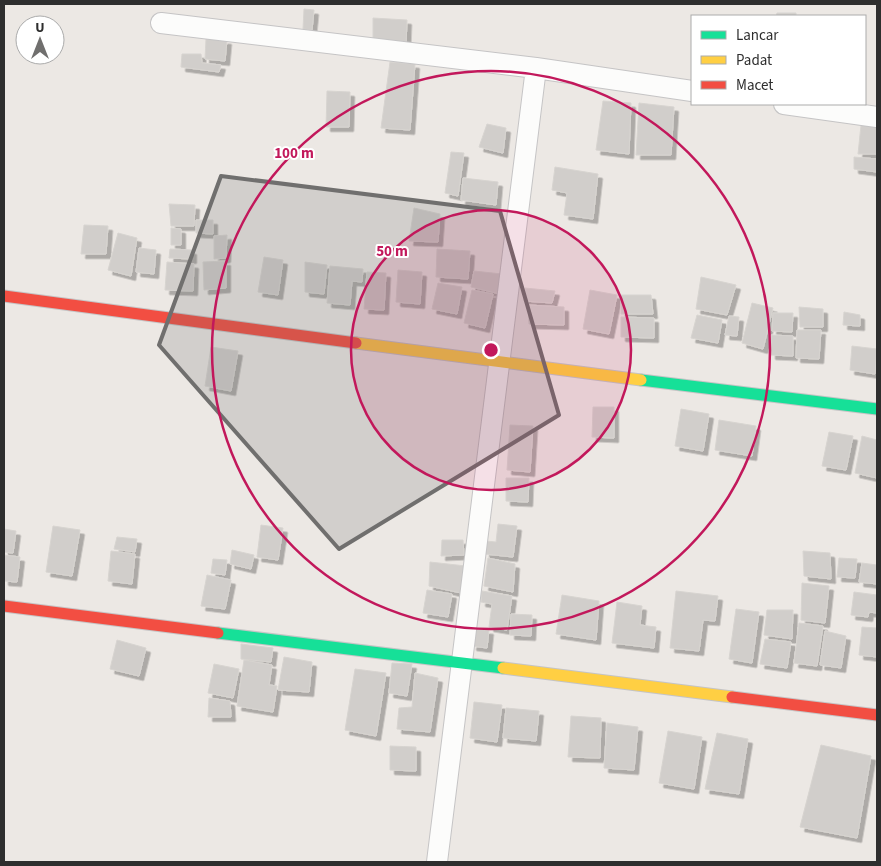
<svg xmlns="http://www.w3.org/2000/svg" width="881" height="866" font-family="'Source Sans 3',sans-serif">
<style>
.building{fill:#d1cecb;stroke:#d7d4d0;filter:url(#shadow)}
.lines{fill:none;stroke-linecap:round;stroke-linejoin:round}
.street-casing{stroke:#c5c4c5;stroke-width:22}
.fast-casing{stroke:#c5c4c5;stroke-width:13}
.slow-casing{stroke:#c5c4c5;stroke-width:13}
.jam-casing{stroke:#c5c4c5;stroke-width:13}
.street{stroke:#fcfcfb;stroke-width:20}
.fast{stroke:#16e098;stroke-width:11}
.slow{stroke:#ffcf43;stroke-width:11}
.jam{stroke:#f24e42;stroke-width:11}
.marked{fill:#706f6e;fill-opacity:0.2;stroke:#706f6e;stroke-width:4;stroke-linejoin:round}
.ring{fill:none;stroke:#c2185b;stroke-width:2.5}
.centre{fill:#c2185b;stroke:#fff;stroke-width:2.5}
.ring-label{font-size:15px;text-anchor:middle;font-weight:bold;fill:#c2185b;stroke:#fff;stroke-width:4;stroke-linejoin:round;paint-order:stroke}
</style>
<defs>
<filter id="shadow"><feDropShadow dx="4.5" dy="4.5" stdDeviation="0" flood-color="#0004"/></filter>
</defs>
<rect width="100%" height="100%" fill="#ece8e4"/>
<path class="building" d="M304,9L314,10L312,30L303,29Z
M777,13H796V16H776Z
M373,18L407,20L406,45L373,42Z
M206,39L227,40L225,61L205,59Z
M182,54H201L202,63L221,65L219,72L181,67Z
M390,62L415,64L410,130L381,128Z
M327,91L350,92L349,127H326Z
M603,101L631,103L629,154L596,150Z
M639,103L674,107L671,155H636Z
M487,124L506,128L503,153L479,147Z
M861,125L877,126V154H858Z
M451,152L464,153L458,196L445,193Z
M854,157L877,159V172L854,169Z
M555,167L598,174L593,219L564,215L567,193L552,190Z
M463,178L498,182L496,205L461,200Z
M169,204L195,205L194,226H171Z
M414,208L440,214L438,242L409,241Z
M196,220H213V234L196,233Z
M84,225L108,226L106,254H81Z
M171,228L181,229V245H171Z
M118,233L137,238L131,276L108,270Z
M227,235L226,258L214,259V236Z
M139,248L156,250L154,274L136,272Z
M170,249L192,250V259L169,258Z
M437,249L470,251L468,279L436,277Z
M264,257L283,260L278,295L258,292Z
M226,261V288L204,290L203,262Z
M167,262L194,264L193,291L165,290Z
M305,262L327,265L324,294L305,292Z
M330,266L363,269L362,282L352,281L350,305L327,303Z
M398,270L422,272L420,304L396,302Z
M474,271L502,274L500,294L471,287Z
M367,272L386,273L384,310L364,309Z
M701,277L736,285L727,315L696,309Z
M438,283L462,287L457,314L432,309Z
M525,288L555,291L552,303L524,301Z
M472,290L493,294L485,328L464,323Z
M590,290L617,295L609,334L583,329Z
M621,295H651L653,314H621Z
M752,303L773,308L763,349L742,343Z
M528,305L564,307V325L529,324Z
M799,307L823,309V327H800Z
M844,312L860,315V326L843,325Z
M773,313H793L792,332L772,331Z
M697,315L722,320L718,343L691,338Z
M729,316L739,317L737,336L725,335Z
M621,317L654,318V338L621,337Z
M797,330H821L819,359L796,358Z
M771,335L793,336V356L771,355Z
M852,346L877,349L875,374L850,370Z
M211,347L238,351L231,391L205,386Z
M593,407H614V438L592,437Z
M681,409L709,414L703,451L675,446Z
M719,420L756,426L752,456L715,450Z
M510,425L533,426L530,472L507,470Z
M829,432L853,436L846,470L822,466Z
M862,436L877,440V478L855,473Z
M506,478H529L528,502L506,501Z
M498,524L517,526L513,557L485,554L486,541L496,542Z
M261,525L283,528L278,560L257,557Z
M53,526L80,530L72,576L46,572Z
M4,529L16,531L13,553L4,552Z
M117,537L137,539L135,552L114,549Z
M442,540H463L464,555L441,556Z
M232,550L254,555L251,569L230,564Z
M111,551L135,554L132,584L108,581Z
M803,551L830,553L831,579L804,576Z
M4,555L20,557L17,582L4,581Z
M488,558L515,564L513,592L484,586Z
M839,558L857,559L855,578L837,577Z
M213,559L227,560L225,575L211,573Z
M430,562L466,566L461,593L429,586Z
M862,563L877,565V584L859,582Z
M207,575L231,580L225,609L201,606Z
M802,583L829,586L825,623L801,620Z
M427,590L452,594L448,617L423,613Z
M482,591L512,596L507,630L489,627L492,604L481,602Z
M676,591L718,596L715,621L703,620L699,651L670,648Z
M854,592L877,595V613L869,612L868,617L851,615Z
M562,595L599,601L596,640L556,634Z
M617,602L642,606L640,625L656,627L654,648L612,643Z
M736,609L759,612L752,663L729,659Z
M767,610H793L792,639L764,635Z
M511,614L532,615L531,636L510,635Z
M799,623L823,626L817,666L794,663Z
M862,627L877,628V657L859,655Z
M474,629L489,630L487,648L472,646Z
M825,631L846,636L841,668L820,665Z
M765,639L791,642L787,668L760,664Z
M117,640L146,648L139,676L110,669Z
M241,644L273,648L271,662L241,659Z
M284,657L312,662L309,692L278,690Z
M244,660L272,665L269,685L277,686L273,712L237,706Z
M392,663L412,664L407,696L389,693Z
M214,664L239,669L233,698L208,693Z
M355,669L386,673L376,736L345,730Z
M415,673L438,678L430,732L397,729L399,708L412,707Z
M209,698L230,701L231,717H208Z
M474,702L502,705L497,742L470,738Z
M506,708L539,711L536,741L503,738Z
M571,716L601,718L600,758L568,757Z
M607,723L638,727L634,770L604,768Z
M668,731L702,737L694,789L659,783Z
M717,733L748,739L739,794L705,789Z
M821,745L871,756L857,838L800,827Z
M390,746L416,747V771L390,770Z"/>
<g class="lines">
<g class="street-casing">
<path id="street" d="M161,23L536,68L692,91
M784,104L877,117
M437,862L536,68"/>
</g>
<g class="fast-casing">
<path id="fast" d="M641,380L877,409
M218,633L503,668"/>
</g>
<g class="slow-casing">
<path id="slow" d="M356,343L641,380
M503,668L732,697"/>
</g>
<g class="jam-casing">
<path id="jam" d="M4,296L356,343
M4,606L218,633
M732,697L877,715"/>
</g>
<use href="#street" class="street"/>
<use href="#fast" class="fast"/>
<use href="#slow" class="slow"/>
<use href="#jam" class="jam"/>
</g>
<path class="marked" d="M221,176L500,211L559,415L339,549L159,345Z"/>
<circle cx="491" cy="350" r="140" fill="#c2185b" fill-opacity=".12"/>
<g class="ring">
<circle cx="491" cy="350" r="140"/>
<circle cx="491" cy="350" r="279"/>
</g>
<circle cx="491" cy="350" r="8" class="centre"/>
<g class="ring-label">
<text x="294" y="158">100 m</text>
<text x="392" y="256">50 m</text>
</g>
<rect width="881" height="866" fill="none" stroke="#2e2e2e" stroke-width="10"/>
<rect x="691" y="15" width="175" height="90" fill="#ffffff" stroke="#ababab"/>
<rect x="701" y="31" width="25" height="8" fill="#16e098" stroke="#ababab"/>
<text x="736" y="40" font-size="15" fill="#2e2e2e">Lancar</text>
<rect x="701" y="56" width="25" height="8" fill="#ffcf43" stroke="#ababab"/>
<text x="736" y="65" font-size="15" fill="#2e2e2e">Padat</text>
<rect x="701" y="81" width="25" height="8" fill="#f24e42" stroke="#ababab"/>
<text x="736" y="90" font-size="15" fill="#2e2e2e">Macet</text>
<g transform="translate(40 40)"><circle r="24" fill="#ffffff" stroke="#ababab"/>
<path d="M0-4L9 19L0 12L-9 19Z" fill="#706f6e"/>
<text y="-8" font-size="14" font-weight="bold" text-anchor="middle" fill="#2e2e2e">U</text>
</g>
</svg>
